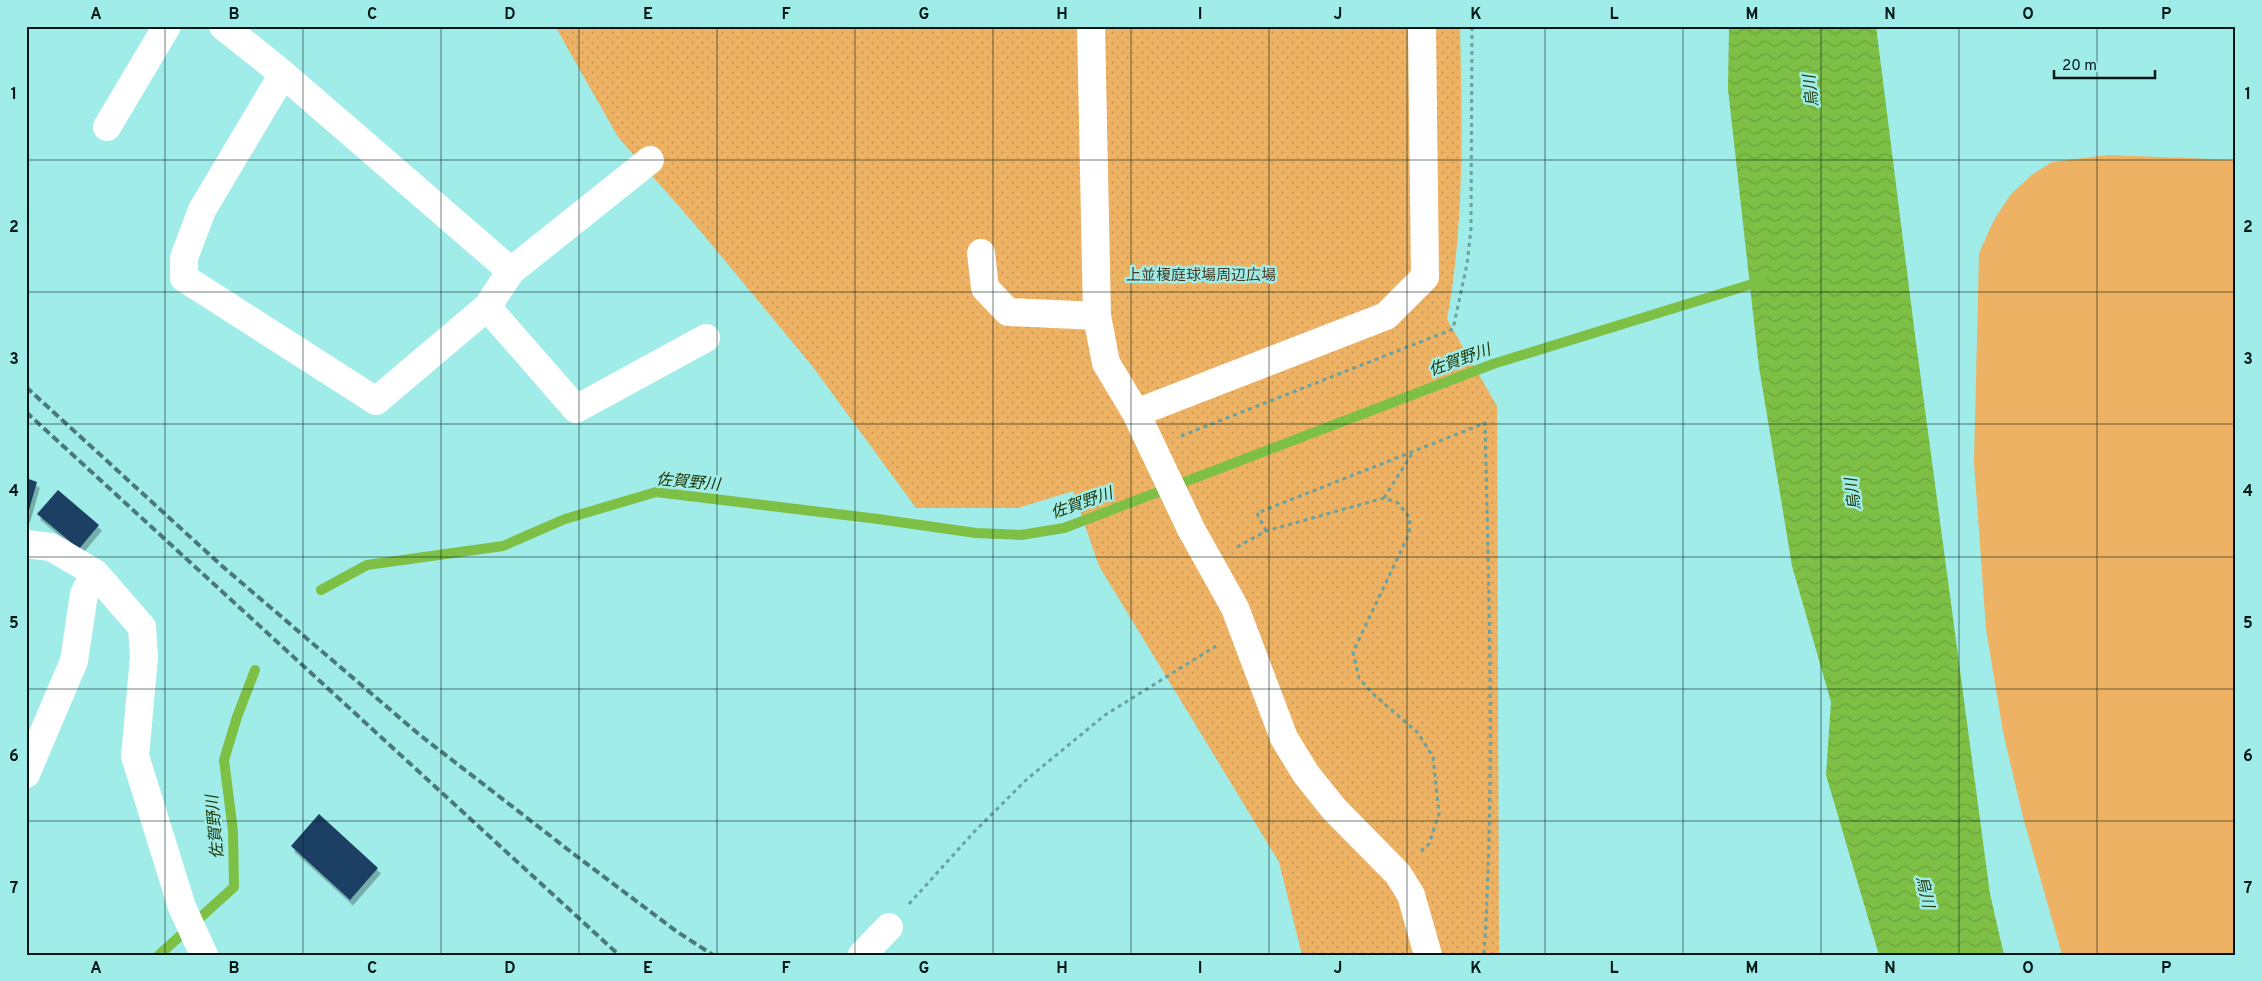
<svg xmlns="http://www.w3.org/2000/svg" width="2262" height="981" font-family="Overpass,'Noto Sans JP',sans-serif">
<style>
.grass{fill:#edb263}
.park{fill:url(#park-dots)}
.water{fill:url(#water-waves)}
.lines{fill:none;stroke-linecap:round;stroke-linejoin:round}
.stream{stroke:#7ec045;stroke-width:10}
.building{fill:#1e3f63;filter:url(#shadow)}
.path{stroke:#69a2a0;stroke-width:3;stroke-dasharray:4 4;stroke-linecap:butt}
.minor{stroke:#fff;stroke-width:28}
.rail{stroke:#4a7978;stroke-width:4;stroke-dasharray:8 4;stroke-linecap:butt}
.grid{fill:none;stroke:#011717;stroke-width:1;stroke-opacity:0.55}
.labels{text-anchor:middle;dominant-baseline:central;stroke-width:5;stroke-linejoin:round;paint-order:stroke}
.park-label{font-size:15px;fill:#493924;stroke:#a0ece9}
.water-label{font-size:16px;font-style:italic;fill:#203907;stroke:#a0ece9}
.neatline{fill:none;stroke:#011717;stroke-width:2}
.grid-label{font-size:16px;text-anchor:middle;font-weight:bold;fill:#011717}
</style>
<defs>
<pattern id="park-dots" width="8" height="8" patternUnits="userSpaceOnUse" patternTransform="scale(1.25)"><rect width="8" height="8" fill="#edb263"/><path d="M2 2h.1M6 6h.1" fill="none" stroke="#c99855" stroke-width="1.8" stroke-linecap="round"/></pattern>
<pattern id="water-waves" width="16" height="10" patternUnits="userSpaceOnUse" patternTransform="scale(1.25)"><rect width="16" height="10" fill="#7ec045"/><path d="M0 5q4-4 8 0t8 0" fill="none" stroke="#6ba43c"/></pattern>
<filter id="shadow"><feDropShadow dx="3" dy="5.5" stdDeviation="0" flood-color="#0004"/></filter>
</defs>
<rect width="100%" height="100%" fill="#a0ece9"/>
<path class="grass" d="M2108,155L2236,160V955H2062L2023,817L2003,732L1986,629L1974,462L1979,253L1994,220L2011,194L2033,174L2052,162Z"/>
<path class="park" d="M555,26H1460C1462,124 1465,222 1447,319L1497,406L1499,955H1302L1279,862L1099,566L1073,491L1018,508H916L813,367L697,227L618,137Z"/>
<path class="water" d="M1729,26H1876L1915,335L1990,894L2004,955H1879L1826,775L1831,702L1792,566L1759,367L1728,89Z"/>
<g class="lines">
<path class="stream" d="M321,590L367,565L503,546L565,519L656,492L878,519L976,533L1021,535L1064,528L1493,364L1762,281
M159,955L234,887L233,831L224,760L237,717L255,670"/>
</g>
<path class="building" d="M26,478L37,482L27,517H26Z
M58,490L99,525L79,549L37,514Z
M319,814L378,868L350,900L291,846Z"/>
<g class="lines">
<path class="path" d="M1181,436L1453,329L1467,264L1471,229L1472,26
M1384,498L1413,452
M1266,531L1257,513L1485,423C1489,601 1495,778 1484,955
M1237,547L1266,531L1384,498L1398,503L1410,518L1409,534L1353,652L1359,678L1371,692L1418,733L1433,757L1439,814L1429,844L1420,852
M909,904L974,832L1026,780L1105,715L1216,646"/>
<path class="minor" d="M223,26L283,74L511,271
M1091,26L1097,316L1106,363L1136,413L1191,529L1235,608L1284,738L1306,774L1334,809L1398,874L1411,895L1428,955
M283,74L202,210L184,258V278L376,401L487,307L511,271L650,160
M107,127L167,26
M981,253L985,288L1008,312L1097,316
M487,307L576,409L706,338
M1136,413L1386,316L1425,277L1422,26
M26,544L51,547L95,573L142,627L144,657L135,756L182,907L204,955
M26,774L74,661L84,594L95,573
M862,955L889,927"/>
<path class="rail" d="M26,387L222,566L421,736L575,855L676,931L713,955
M26,412L619,955"/>
</g>
<path class="grid" d="M165,26V955M303,26V955M441,26V955M579,26V955M717,26V955M855,26V955M993,26V955M1131,26V955M1269,26V955M1407,26V955M1545,26V955M1683,26V955M1821,26V955M1959,26V955M2097,26V955M26,160H2236M26,292H2236M26,424H2236M26,557H2236M26,689H2236M26,821H2236"/>
<g class="labels">
<g class="park-label">
<text x="1201" y="276">上並榎庭球場周辺広場</text>
</g>
<g class="water-label">
<text transform="translate(1812 91) rotate(-96)">烏川</text>
<text transform="translate(1460 361) rotate(-20)">佐賀野川</text>
<text transform="translate(688 483) rotate(5)">佐賀野川</text>
<text transform="translate(1854 494) rotate(-97)">烏川</text>
<text transform="translate(1082 504) rotate(-19)">佐賀野川</text>
<text transform="translate(216 827) rotate(-95)">佐賀野川</text>
<text transform="translate(1924 892) rotate(77)">烏川</text>
</g>
</g>
<rect width="2262" height="981" fill="none" stroke="#a0ece9" stroke-width="55"/>
<path d="M2054 70v8h101v-8" fill="none" stroke="#011717" stroke-width="2.5"/>
<text x="2062" y="70" font-size="15" fill="#011717" stroke="#a0ece9" stroke-width="4" paint-order="stroke">20 m</text>
<rect x="28" y="28" width="2206" height="926" class="neatline"/>
<g class="grid-label">
<text x="96" y="19">A</text>
<text x="234" y="19">B</text>
<text x="372" y="19">C</text>
<text x="510" y="19">D</text>
<text x="648" y="19">E</text>
<text x="786" y="19">F</text>
<text x="924" y="19">G</text>
<text x="1062" y="19">H</text>
<text x="1200" y="19">I</text>
<text x="1338" y="19">J</text>
<text x="1476" y="19">K</text>
<text x="1614" y="19">L</text>
<text x="1752" y="19">M</text>
<text x="1890" y="19">N</text>
<text x="2028" y="19">O</text>
<text x="2166" y="19">P</text>
<text x="14" y="99">1</text>
<text x="2248" y="99">1</text>
<text x="14" y="232">2</text>
<text x="2248" y="232">2</text>
<text x="14" y="364">3</text>
<text x="2248" y="364">3</text>
<text x="14" y="496">4</text>
<text x="2248" y="496">4</text>
<text x="14" y="628">5</text>
<text x="2248" y="628">5</text>
<text x="14" y="761">6</text>
<text x="2248" y="761">6</text>
<text x="14" y="893">7</text>
<text x="2248" y="893">7</text>
<text x="96" y="973">A</text>
<text x="234" y="973">B</text>
<text x="372" y="973">C</text>
<text x="510" y="973">D</text>
<text x="648" y="973">E</text>
<text x="786" y="973">F</text>
<text x="924" y="973">G</text>
<text x="1062" y="973">H</text>
<text x="1200" y="973">I</text>
<text x="1338" y="973">J</text>
<text x="1476" y="973">K</text>
<text x="1614" y="973">L</text>
<text x="1752" y="973">M</text>
<text x="1890" y="973">N</text>
<text x="2028" y="973">O</text>
<text x="2166" y="973">P</text>
</g>
</svg>
